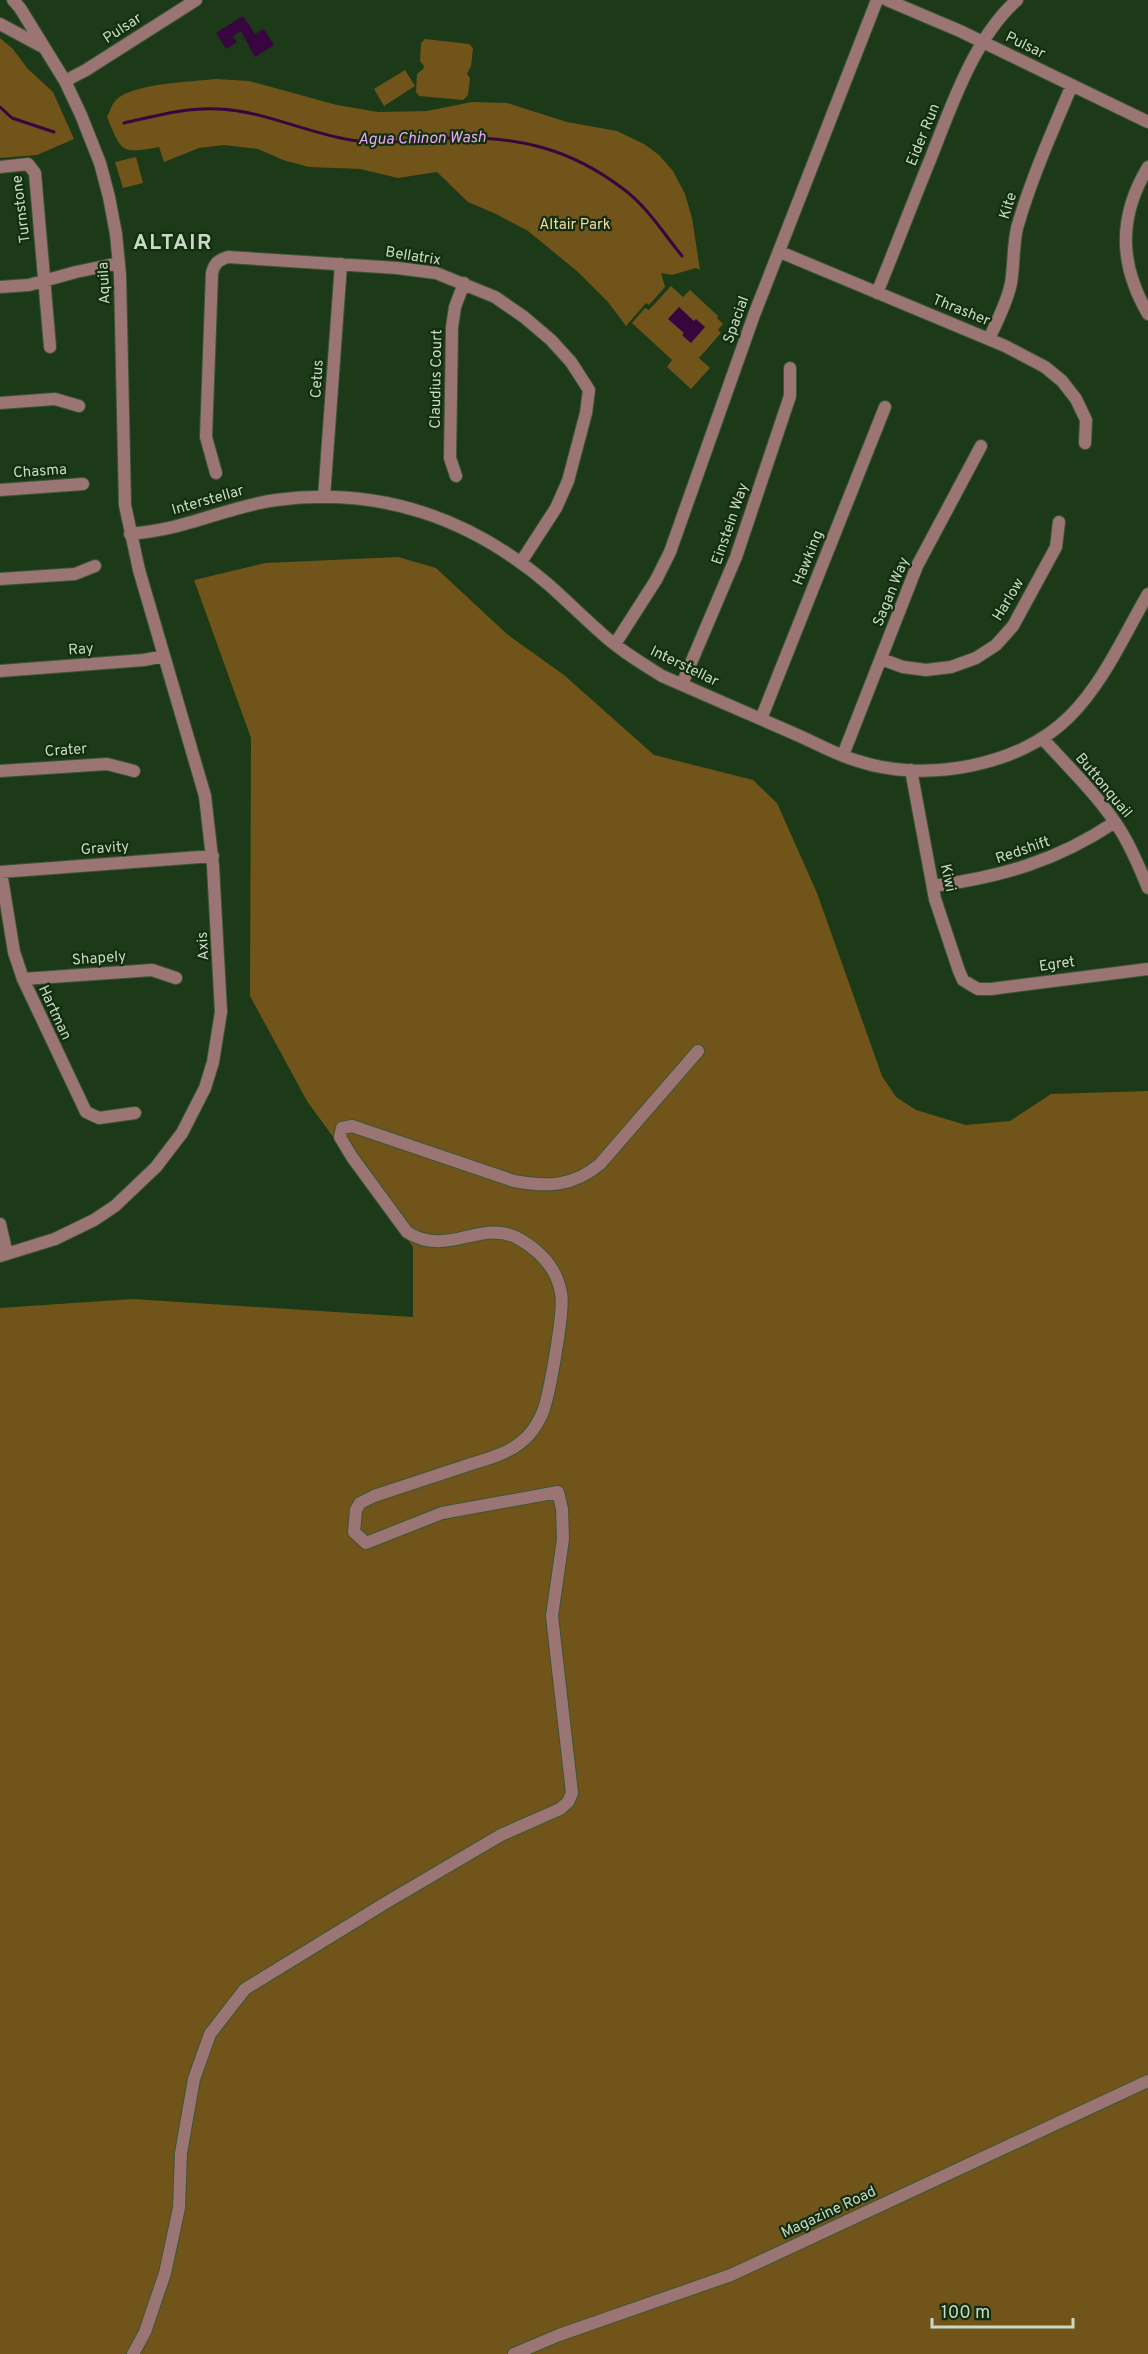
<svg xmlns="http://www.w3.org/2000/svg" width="1148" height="2354" font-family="Overpass,sans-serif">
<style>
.green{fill:#70541a}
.water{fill:#37063f}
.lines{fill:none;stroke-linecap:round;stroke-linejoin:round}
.stream{stroke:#37063f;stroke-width:3}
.minor-casing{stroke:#3b5637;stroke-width:14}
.minor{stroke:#9b7573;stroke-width:12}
.labels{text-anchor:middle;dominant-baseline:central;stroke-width:4.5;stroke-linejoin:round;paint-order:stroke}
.street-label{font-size:15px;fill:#c8d9c5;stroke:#122e0e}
.park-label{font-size:15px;fill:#f9d99f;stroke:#122e0e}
.water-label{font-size:16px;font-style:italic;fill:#eda5f8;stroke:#122e0e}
.district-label{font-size:21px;font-weight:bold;letter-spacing:1.5px;fill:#c8d9c5;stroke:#122e0e}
</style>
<rect width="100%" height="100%" fill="#1c3918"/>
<path class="green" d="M0,38L12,48L28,69L53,92L74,139L37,155L0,158Z
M425,39L469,44L473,48L471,66L467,74L470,78L468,95L463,100L419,96L416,92L417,74L423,69L424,66L420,61L421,43Z
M405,70L415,86L384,106L374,89Z
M216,79L249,81L337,105L378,112L427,111L472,102L507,103L567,122L617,131L644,144L659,155L673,171L685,194L692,218L700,270L696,268L672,275L661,273L665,287L649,305L646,303L626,326L608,302L578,272L528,231L496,214L468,202L437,172L398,178L360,169L309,167L283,160L258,149L224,145L199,148L164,162L159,147C121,154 122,153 107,117C110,112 111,105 116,100C133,83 191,82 216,79Z
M136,157L143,183L123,188L115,162Z
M671,286L683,297L690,290L718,316L717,318L723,324L718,330L721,333L699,358L710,368L691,389L667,367L672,360L632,323L645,308L649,310Z
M398,557L436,568L508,635L564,675L654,755L753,780L777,803L817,893L882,1076L896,1097L916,1110L966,1125L1010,1121L1051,1094L1148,1091V2354H0V1308L133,1299L413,1317V1247L307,1101L250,996L251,738L194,580L265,563Z"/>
<path class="water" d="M243,16L255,34L264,29L274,45L255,57L241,31L233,36L237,42L226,49L216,33Z
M679,307L694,321L696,319L705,327L691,343L682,335L684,333L668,319Z"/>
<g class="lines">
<path class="stream" d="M0,107L12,118L54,132
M124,123C155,116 186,107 219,109C264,111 307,133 351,140C384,146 418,139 451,138C517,136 569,148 622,188C646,205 664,234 682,256"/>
<g class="minor-casing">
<path id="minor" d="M887,0L960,31L1148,122
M0,24L41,46
M65,81L86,70L196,0
M0,167L28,164L35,173L50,347
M1148,167C1118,217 1119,264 1148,314
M780,252L1005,346L1045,367L1062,381L1076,399L1086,420L1085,443
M0,287L29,285L76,272L119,263
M877,293C895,249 912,204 930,160C951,107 974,38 1017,0
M989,339C997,321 1007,303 1011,283C1014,265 1013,246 1017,228C1031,179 1052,132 1072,85
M0,403L55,399L79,406
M216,473L206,437L212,273C214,264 218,260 228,257L397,268L436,273L495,297L524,317L551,340L571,362L589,390L586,413L568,481L556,508L521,562
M456,476L450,458L452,327L455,307L464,283
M0,490L83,484
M324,497L341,264
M130,534C150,532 169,529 188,523C217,515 246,504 276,500C379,486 471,518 549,585C566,600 582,616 599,631C618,649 640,662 662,676C706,695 751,715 795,734C816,743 836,755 858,761C924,783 1020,767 1070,716C1104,682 1124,635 1148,594
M0,579L75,574L95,566
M615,644L656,580L670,552L754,315L877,0
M881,659L903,667L926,670L951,667L976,658L996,645L1013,626L1056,547L1059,522
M0,671L144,660L164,656
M682,684L736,557L790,396V368
M761,719L885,407
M1043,739C1070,769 1101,798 1122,833C1133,851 1140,869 1148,888
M843,755L917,566L981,446
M911,770L935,899L959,971L963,980L971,985L978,989H991L1148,969
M0,771L107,764L134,771
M0,872L213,856
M1,872L14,952L23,979L86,1112L99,1118L135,1113
M933,886C1001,877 1057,861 1115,822
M23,979L152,970L176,978
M0,1224L7,1254
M0,1256L55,1239L94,1220L115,1206L156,1167L182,1133L205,1088L213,1062L221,1012L213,866L205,796L139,570L125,505L120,275L116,234L109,197L100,163L81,115L65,81L20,8L13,0
M133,2354L145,2332L165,2273L179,2208L181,2153L194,2079L210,2034L245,1989L387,1902L501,1835L560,1809L568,1802L572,1793L552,1616L563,1539L562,1509L558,1492L442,1513L366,1543L354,1532L356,1510L360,1503L374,1496C405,1486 435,1476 465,1466C483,1460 505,1455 520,1443C530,1436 537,1425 542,1414C549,1398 565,1309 561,1293C557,1269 541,1252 521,1240C482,1216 449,1259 407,1232L352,1157L340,1137L342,1128L352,1126L514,1181C547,1187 573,1187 600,1164L698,1051
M514,2354L559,2335L731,2275L1148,2081"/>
</g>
<use href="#minor" class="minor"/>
</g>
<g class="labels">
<g class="street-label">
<text transform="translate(123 29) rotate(-33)">Pulsar</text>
<text transform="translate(1025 46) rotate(26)">Pulsar</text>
<text transform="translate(924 135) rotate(-68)">Eider Run</text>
<text transform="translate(1009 206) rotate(-73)">Kite</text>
<text transform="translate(22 209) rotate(-97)">Turnstone</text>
<text transform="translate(413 257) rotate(9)">Bellatrix</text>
<text transform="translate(105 283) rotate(-93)">Aquila</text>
<text transform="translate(961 311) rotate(22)">Thrasher</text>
<text transform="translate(737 320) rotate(-70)">Spacial</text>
<text transform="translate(318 379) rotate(-86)">Cetus</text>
<text transform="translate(437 379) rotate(-89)">Claudius Court</text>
<text transform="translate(40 472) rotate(-4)">Chasma</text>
<text transform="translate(208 501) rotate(-16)">Interstellar</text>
<text transform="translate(731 524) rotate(-71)">Einstein Way</text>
<text transform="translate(809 558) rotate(-68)">Hawking</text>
<text transform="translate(892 592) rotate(-68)">Sagan Way</text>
<text transform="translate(1009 600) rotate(-59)">Harlow</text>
<text transform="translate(81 650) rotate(-4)">Ray</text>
<text transform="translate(684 667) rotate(26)">Interstellar</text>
<text transform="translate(66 751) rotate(-4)">Crater</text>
<text transform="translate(1103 786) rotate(50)">Buttonquail</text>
<text transform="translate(105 849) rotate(-4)">Gravity</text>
<text transform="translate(1023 851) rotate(-19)">Redshift</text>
<text transform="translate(947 878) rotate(78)">Kiwi</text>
<text transform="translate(204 946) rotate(-93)">Axis</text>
<text transform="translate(99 959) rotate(-4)">Shapely</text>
<text transform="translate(1057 965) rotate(-8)">Egret</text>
<text transform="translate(54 1013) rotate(65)">Hartman</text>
<text transform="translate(829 2213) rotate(-25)">Magazine Road</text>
</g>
<g class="park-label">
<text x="575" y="225">Altair Park</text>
</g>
<g class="water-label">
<text transform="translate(422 139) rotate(-1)">Agua Chinon Wash</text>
</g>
<g class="district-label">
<text x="173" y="243">ALTAIR</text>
</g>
</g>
<path d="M932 2318v9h141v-9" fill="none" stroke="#c8d9c5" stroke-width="3"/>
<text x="941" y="2318" font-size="18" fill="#c8d9c5" stroke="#122e0e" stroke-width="4.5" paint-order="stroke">100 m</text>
</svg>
